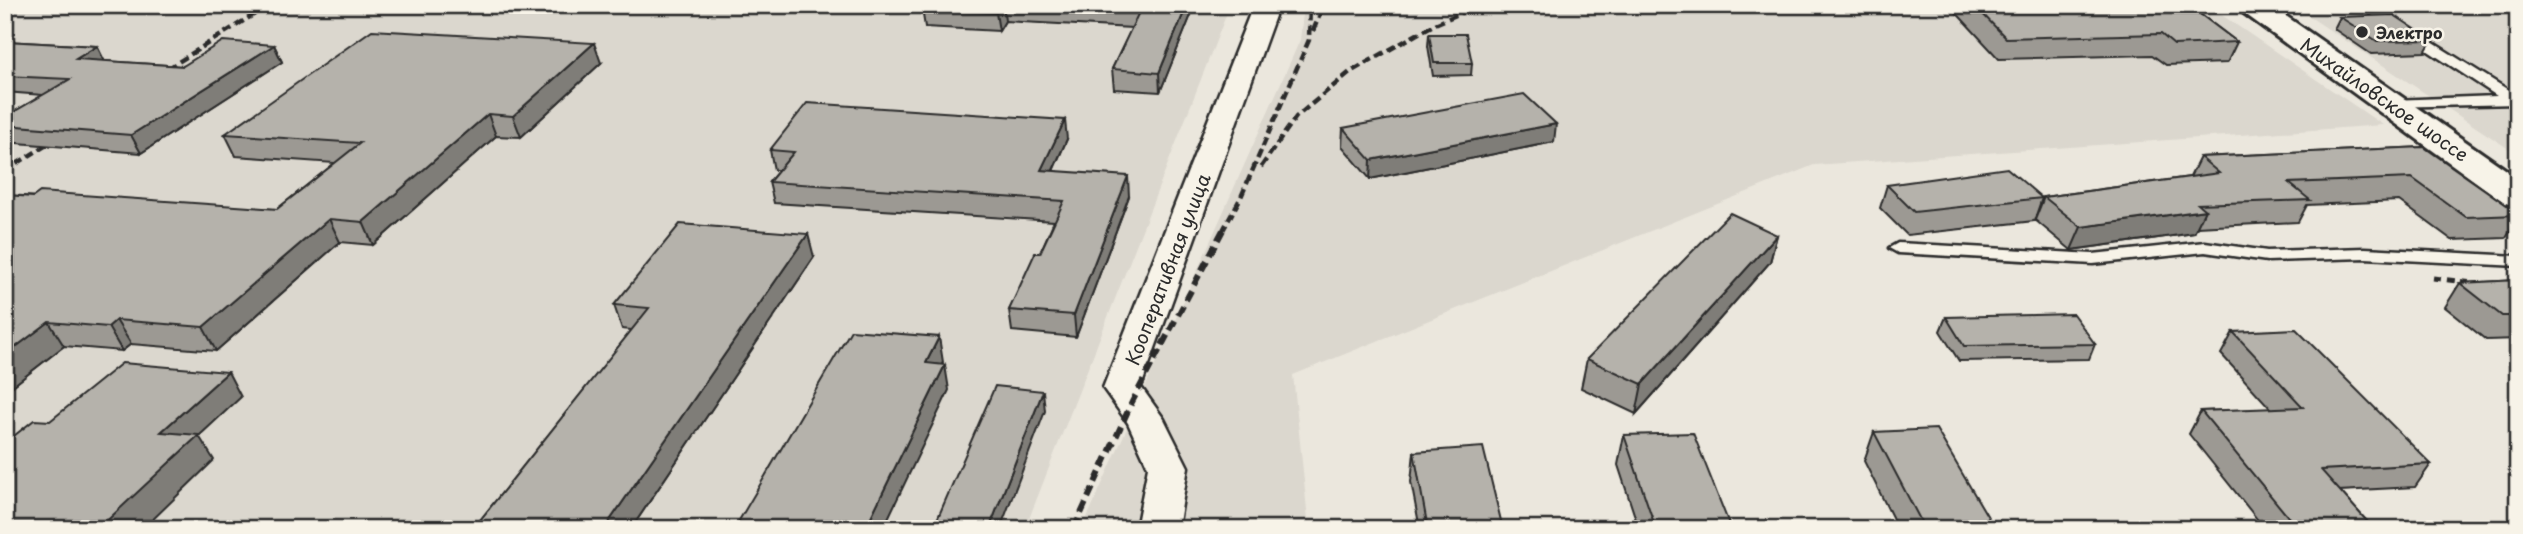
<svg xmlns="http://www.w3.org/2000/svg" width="2523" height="534" font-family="'Playpen Sans',sans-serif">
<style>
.built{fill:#dbd7ce}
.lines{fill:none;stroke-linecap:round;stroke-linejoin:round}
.service-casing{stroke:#2b2b2b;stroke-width:5}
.minor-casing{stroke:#2b2b2b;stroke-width:5}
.secondary-casing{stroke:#2b2b2b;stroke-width:6}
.path{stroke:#2b2b2b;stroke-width:5;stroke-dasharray:8 6;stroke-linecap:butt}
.service{fill:#f7f3e8;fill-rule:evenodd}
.minor{fill:#f7f3e8;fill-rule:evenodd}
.secondary{fill:#f7f3e8;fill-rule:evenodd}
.rail-far1{stroke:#2b2b2b;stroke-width:4.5;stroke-dasharray:9 4.5;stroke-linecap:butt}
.rail{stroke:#2b2b2b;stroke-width:6;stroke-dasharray:11 6;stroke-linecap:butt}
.wall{fill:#9c9993;stroke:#2b2b2b;stroke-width:2}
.shaded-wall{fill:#7f7d78;stroke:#2b2b2b;stroke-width:2}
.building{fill:#b5b2ab;stroke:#2b2b2b;stroke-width:2}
.poi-dot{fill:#2b2b2b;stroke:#f7f3e8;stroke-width:2.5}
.labels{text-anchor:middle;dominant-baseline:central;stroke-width:5;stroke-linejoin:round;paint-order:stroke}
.far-poi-label{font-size:16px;font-weight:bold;fill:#2b2b2b;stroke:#f7f3e8;text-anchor:start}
.street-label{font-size:19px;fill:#2b2b2b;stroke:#f7f3e8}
</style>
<rect width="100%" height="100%" fill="#ebe7dd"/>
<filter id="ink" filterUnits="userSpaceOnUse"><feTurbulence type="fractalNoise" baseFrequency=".0143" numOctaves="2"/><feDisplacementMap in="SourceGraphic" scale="14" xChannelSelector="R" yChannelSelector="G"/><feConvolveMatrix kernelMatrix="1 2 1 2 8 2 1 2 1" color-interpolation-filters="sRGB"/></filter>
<g filter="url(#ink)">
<path class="built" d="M5,5H1230L1025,529H5Z
M1304,5H2207L2383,125L1814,165L1293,375L1309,529H1082L1300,40Z
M2292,5H2518V155Z"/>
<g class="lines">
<g class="service-casing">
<path id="service" d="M2358,5H2373L2518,96V104L2387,107L2385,104L2392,100L2497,96Z
M2205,242L2267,251L2365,248L2518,256V266L2365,258L2267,261L2205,252L2093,264L1898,253L1889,248L1898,243L2093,254Z"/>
</g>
<g class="minor-casing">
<path id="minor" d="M1251,5H1275V16L1141,387L1164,419L1188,467L1178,529H1136L1148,467L1128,423L1103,388L1249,16Z"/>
</g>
<g class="secondary-casing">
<path id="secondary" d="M2237,5H2270L2518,178V206L2505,203L2241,11Z"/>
</g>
<path class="path" d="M2433,278L2473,283"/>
<use href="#service" class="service"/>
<use href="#minor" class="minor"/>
<use href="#secondary" class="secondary"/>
<path class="rail-far1" d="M1313,31L1324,5
M156,76L269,5
M1261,167L1296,117L1350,72L1435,24L1479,5
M5,171L61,136
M1222,232L1241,197L1309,40L1310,5"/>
<path class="rail" d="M1074,529L1132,402L1223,230"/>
</g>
<path class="wall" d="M924,5H1195L1160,92L1114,89L1112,69L1132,28L1005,21L999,31L925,27L922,9Z
M1952,5H2003L2007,10L2099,8L2096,5H2188L2237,42L2227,63L2166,65L2152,55L1999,59L1951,7Z
M2340,17L2432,40L2425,52L2371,54L2334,29Z
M1429,34L1472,63L1471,75L1433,76L1428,46Z
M5,41L97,46L104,61L183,66L274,45L282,62L141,153L5,142V117L43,95L5,92Z
M601,63L521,137L496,136L373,245L340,242L216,351L131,344L122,351L64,346L5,392V195L277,209L335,163L236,156L225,134Z
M2518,99V120L2509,114Z
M1343,128L1554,142L1370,179L1342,146Z
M1067,139L1053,171L1129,196L1076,337L1012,331L1009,310L1040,253L1054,221L774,203L769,182L779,170H774L770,150Z
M2424,147L2518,213V219L2506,238L2452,240L2399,201L2307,205L2298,222L2197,227L2194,233L2071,250L2035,220L2044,197L2190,177L2200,157Z
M1887,185L2042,198L2034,221L1907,235L1880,208Z
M1777,235L1770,262L1636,414L1581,388L1587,359Z
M814,257L631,529H473L632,330L622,329L614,305Z
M2518,280V339L2486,340L2445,307L2460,283Z
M1946,317L2095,344L2089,359L1959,361L1940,331Z
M2233,332L2431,464L2415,487L2340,491L2374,529H2265L2189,434L2201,411L2271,409L2221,354Z
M1874,432L1995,529H1898L1864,461Z
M1624,435L1731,529H1639L1618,465Z
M1414,452L1503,529H1420L1411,482Z"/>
<path class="shaded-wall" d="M1001,5H1003L1005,21L999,31L996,13Z
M1187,5H1195L1160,92L1159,73Z
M594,43L601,63L521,137L513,116Z
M274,45L282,62L141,153L131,135Z
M97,46L106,64L76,59Z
M488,114L496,136L373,245L363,222Z
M1065,120L1067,139L1044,190L1041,170Z
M1556,124L1554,142L1370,179L1371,160Z
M1128,176L1129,196L1076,337L1074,315Z
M2205,210L2194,233L2071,250L2081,227Z
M329,219L340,242L216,351L203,327Z
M808,234L814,257L631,529H604Z
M1777,235L1770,262L1636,414L1642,384Z
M116,320L131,344L122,351L108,327Z
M49,322L64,346L5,392V355Z
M939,337L943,362L930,388L926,363Z
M945,365L949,390L883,529H865Z
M228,372L241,397L199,436L214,460L143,529H98L161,432Z
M1043,391L1045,411L1000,529H989Z"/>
<path class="building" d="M924,5H1001L996,13L922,9Z
M1049,5H1187L1159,73L1112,69L1140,10Z
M1974,5H2003L2007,10L2130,7L2128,5H2188L2237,42L2174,45L2161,34L2006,38Z
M2394,15L2432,40L2377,41L2340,17Z
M372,30L594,43L513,116L488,114L363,222L329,219L203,327L116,320L108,327L49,322L5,355V195L33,197L40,192L277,209L360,143L225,134Z
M1429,34H1466L1472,63H1434Z
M5,41L97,46L76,59L183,66L223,41L274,45L131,135L5,125V117L70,79L5,76Z
M1524,94L1556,124L1371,160L1343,128Z
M807,103L1065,120L1041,170L1128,176L1074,315L1009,310L1035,253H1040L1064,201L769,182L794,152L770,150Z
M2424,147L2518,213V215L2466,217L2412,178L2289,183L2310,200L2198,204L2205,210L2081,227L2044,197L2219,173L2200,157Z
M2007,168L2042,198L1914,212L1887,185Z
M1730,213L1777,235L1642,384L1587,359Z
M680,224L808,234L604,529H473L649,308L614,305Z
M2518,280V316H2502L2460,283Z
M2073,314L2095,344L1964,346L1946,317Z
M2296,329L2431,464L2321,470L2374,529H2298L2201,411L2303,407L2233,332Z
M851,330L939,337L926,363L945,365L865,529H734Z
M122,363L228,372L161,432L199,435L98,529H5V443L34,420L50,421Z
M995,386L1043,391L989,529H933Z
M1936,429L1995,529H1925L1874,432Z
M1693,433L1731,529H1656L1624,435Z
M1483,447L1503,529H1428L1414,452Z"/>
</g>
<circle class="poi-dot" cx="2362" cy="32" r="7"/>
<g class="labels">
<g class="far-poi-label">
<text x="2376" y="32">Электро</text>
</g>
<g class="street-label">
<text transform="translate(2385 99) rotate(35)">Михайловское шоссе</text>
<text transform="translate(1167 269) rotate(-69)">Кооперативная улица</text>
</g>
</g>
<rect width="2523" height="534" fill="none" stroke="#f7f3e8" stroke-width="28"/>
<rect x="14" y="14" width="2495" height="506" fill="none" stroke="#2b2b2b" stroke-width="2.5" filter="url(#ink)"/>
</svg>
